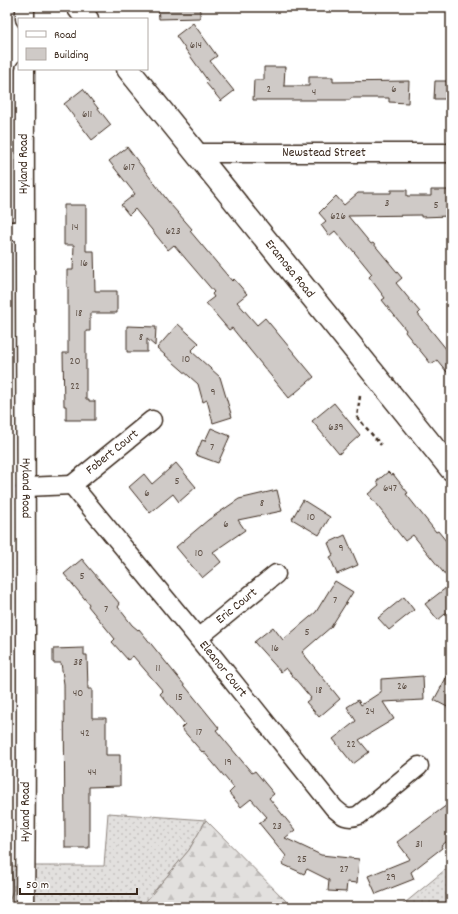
<svg xmlns="http://www.w3.org/2000/svg" width="458" height="914" font-family="Dekko,sans-serif">
<style>
.grass{fill:url(#grass-dots);stroke:#8e857e}
.forest{fill:url(#forest-firs);stroke:#8e857e}
.building{fill:#cfcac7;stroke:#3b2a1e}
.lines{fill:none;stroke-linecap:round;stroke-linejoin:round}
.street-casing{stroke:#3b2a1e;stroke-width:21}
.secondary-casing{stroke:#3b2a1e;stroke-width:25}
.path{stroke:#3b2a1e;stroke-width:2.5;stroke-dasharray:4 3;stroke-linecap:butt}
.street{stroke:#fff;stroke-width:18}
.secondary{stroke:#fff;stroke-width:22}
.labels{text-anchor:middle;dominant-baseline:central;stroke-width:3;stroke-linejoin:round;paint-order:stroke}
.number-label{font-size:11px;fill:#605248}
.street-label{font-size:13px;fill:#3b2a1e;stroke:#fff}
</style>
<defs>
<pattern id="grass-dots" width="8" height="8" patternUnits="userSpaceOnUse"><rect width="8" height="8" fill="#e2e0de"/><path d="M2 2h.1M6 6h.1" fill="none" stroke="#c3c0be" stroke-width="1.8" stroke-linecap="round"/></pattern>
<pattern id="forest-firs" width="22" height="20" patternUnits="userSpaceOnUse"><rect width="22" height="20" fill="#e2e0de"/><path d="M5 1l3.5 6h-7zM16 11l3.5 6h-7z" fill="#c3c0be"/></pattern>
</defs>
<rect width="100%" height="100%" fill="#fff"/>
<filter id="ink" filterUnits="userSpaceOnUse"><feTurbulence type="fractalNoise" baseFrequency=".025" numOctaves="2"/><feDisplacementMap in="SourceGraphic" scale="8" xChannelSelector="R" yChannelSelector="G"/><feConvolveMatrix kernelMatrix="1 2 1 2 8 2 1 2 1" color-interpolation-filters="sRGB"/></filter>
<g filter="url(#ink)">
<path class="grass" d="M108,813L206,820L189,850L141,907H7L13,890L11,866H104Z
M451,865V907H400Z"/>
<path class="forest" d="M206,820L292,907H141L189,850Z
M7,866H11L13,890L7,906Z"/>
<path class="building" d="M158,7H200V18L159,19Z
M193,23L217,56L210,61L234,91L221,101L206,83L208,81L176,36Z
M264,67H285L284,86H309V77H333V82L409,81L408,103L389,102V98H351L350,100H253L254,80H264Z
M435,81H451V99H434Z
M83,89L111,125L92,140L64,104Z
M127,147L171,205L192,229L190,231L232,281L234,279L247,294L237,302L257,325L265,318L314,377L289,398L232,328L229,330L206,303L214,297L212,294L214,292L174,245L168,250L135,209L129,215L121,205L135,194L109,161Z
M391,190H407V196H431V190H450V216L421,217V215L348,216L371,244L373,243L402,278L396,283L420,312L418,314L451,355V377L437,360L431,364L405,332L406,330L382,300L385,298L369,277L372,274L350,247L349,248L335,231L329,236L321,225L326,221L319,213L336,196L344,205L358,193H391Z
M64,205H86V251H94L95,291H117V313H90V331H86V399H89V401H95V420H66V406H64L63,353H68V287H67V270H73L74,245H64Z
M178,324L199,343L191,351L220,377L232,417L213,423L207,400L203,402L198,384L157,348Z
M127,326L156,327L155,346L147,339V352H127Z
M334,403L360,435L339,454L312,421Z
M211,428L230,436L218,463L196,455L202,440L205,441Z
M176,463L196,487L179,502L173,494L150,513L129,487L144,474L152,484Z
M388,472L391,475L393,474L408,493L406,494L436,532L438,531L451,547V582L413,535L405,541L368,494L379,485L377,481Z
M277,490L282,511L238,520L245,530L213,552L221,562L202,578L176,547L208,520L239,499Z
M303,500L330,517L319,535L292,519Z
M345,535L358,565L337,574L330,557L333,555L328,543Z
M82,559L120,604L118,607L132,625L138,630L139,629L219,728L216,730L252,773L255,771L274,794L269,798L295,830L285,838L321,855L359,859L357,883L347,882L346,892L328,891L329,880L307,869L304,874L282,864L286,856L259,823L267,817L251,799L241,807L229,793L234,788L203,751L202,752L181,728L185,724L160,694L163,691L133,656L128,660L112,642L115,639L88,606L89,604L64,574Z
M335,581L353,592L331,627L302,652L340,699L319,717L306,702L311,698L286,668L281,672L254,642L273,627L283,640L316,612Z
M451,584V609L438,620L425,604Z
M404,597L414,610L389,630L378,618Z
M84,648V655H87L88,689H92V718H106V755H120V786L89,787V848H65L64,684L61,663H53V649Z
M451,669V709L434,700Z
M423,676L424,700L383,702L394,719L359,740L369,752L353,764L333,739L356,721L347,707L358,700L361,705L381,692V679Z
M451,802V838L441,846L442,848L411,872L414,879L376,894L368,876L410,859L397,842Z"/>
<g class="lines">
<g class="street-casing">
<g id="street">
<path d="M25,19V7"/>
<path id="s1" d="M25,69C24,348 28,628 25,907"/>
<path id="s2" d="M197,153H451"/>
<path d="M7,231H24"/>
<path id="s3" d="M72,485L198,638L334,808C342,815 347,820 359,815L419,766"/>
<path id="s4" d="M72,485L152,420"/>
<path d="M26,487L72,485"/>
<path id="s5" d="M198,638L276,574"/>
</g>
</g>
<g class="secondary-casing">
<g id="secondary">
<path d="M78,7L87,19"/>
<path id="s6" d="M128,69L451,469"/>
</g>
</g>
<path class="path" d="M360,396L357,417L381,445"/>
<use href="#street" class="street"/>
<use href="#secondary" class="secondary"/>
</g>
</g>
<g class="labels">
<g class="number-label">
<text x="196" y="46">614</text>
<text x="269" y="90">2</text>
<text x="394" y="90">6</text>
<text x="314" y="93">4</text>
<text x="87" y="115">611</text>
<text x="129" y="168">617</text>
<text x="387" y="204">3</text>
<text x="436" y="206">5</text>
<text x="338" y="217">626</text>
<text x="75" y="228">14</text>
<text x="173" y="232">623</text>
<text x="84" y="264">16</text>
<text x="79" y="314">18</text>
<text x="141" y="338">8</text>
<text x="186" y="360">10</text>
<text x="75" y="362">20</text>
<text x="75" y="387">22</text>
<text x="213" y="393">9</text>
<text x="336" y="428">639</text>
<text x="212" y="448">7</text>
<text x="177" y="482">5</text>
<text x="390" y="489">647</text>
<text x="147" y="494">6</text>
<text x="262" y="504">8</text>
<text x="311" y="518">10</text>
<text x="226" y="525">6</text>
<text x="341" y="549">9</text>
<text x="199" y="554">10</text>
<text x="82" y="577">5</text>
<text x="335" y="601">7</text>
<text x="106" y="610">7</text>
<text x="307" y="633">5</text>
<text x="275" y="649">16</text>
<text x="78" y="663">38</text>
<text x="158" y="669">11</text>
<text x="402" y="687">26</text>
<text x="319" y="691">18</text>
<text x="78" y="694">40</text>
<text x="179" y="698">15</text>
<text x="370" y="712">24</text>
<text x="199" y="733">17</text>
<text x="85" y="734">42</text>
<text x="351" y="745">22</text>
<text x="228" y="763">19</text>
<text x="92" y="773">44</text>
<text x="277" y="827">23</text>
<text x="419" y="845">31</text>
<text x="302" y="860">25</text>
<text x="344" y="870">27</text>
<text x="391" y="878">29</text>
</g>
<g class="street-label">
<text stroke="none"><textPath href="#s2" startOffset="127">Newstead Street</textPath></text>
<text transform="translate(24 164) rotate(-90)">Hyland Road</text>
<text stroke="none"><textPath href="#s6" startOffset="257">Eramosa Road</textPath></text>
<text stroke="none"><textPath href="#s4" startOffset="52">Fobert Court</textPath></text>
<text stroke="none"><textPath href="#s1" startOffset="419">Hyland Road</textPath></text>
<text stroke="none"><textPath href="#s5" startOffset="50">Eric Court</textPath></text>
<text stroke="none"><textPath href="#s3" startOffset="238">Eleanor Court</textPath></text>
<text transform="translate(26 812) rotate(-90)">Hyland Road</text>
</g>
</g>
<rect width="458" height="914" fill="none" stroke="#fff" stroke-width="24"/>
<rect x="12" y="12" width="434" height="890" fill="none" stroke="#3b2a1e" stroke-width="1.5" filter="url(#ink)"/>
<rect x="18" y="18" width="130" height="52" fill="#ffffff" stroke="#b1aaa5"/>
<rect x="26" y="31" width="20" height="6" fill="#ffffff" stroke="#b1aaa5"/>
<text x="54" y="38" font-size="12" fill="#3b2a1e">Road</text>
<rect x="26" y="48" width="20" height="12" fill="#cfcac7" stroke="#b1aaa5"/>
<text x="54" y="58" font-size="12" fill="#3b2a1e">Building</text>
<path d="M20 888v6h117v-6" fill="none" stroke="#3b2a1e" stroke-width="2"/>
<text x="26" y="888" font-size="12" fill="#3b2a1e" stroke="#ffffff" stroke-width="3" paint-order="stroke">50 m</text>
</svg>
